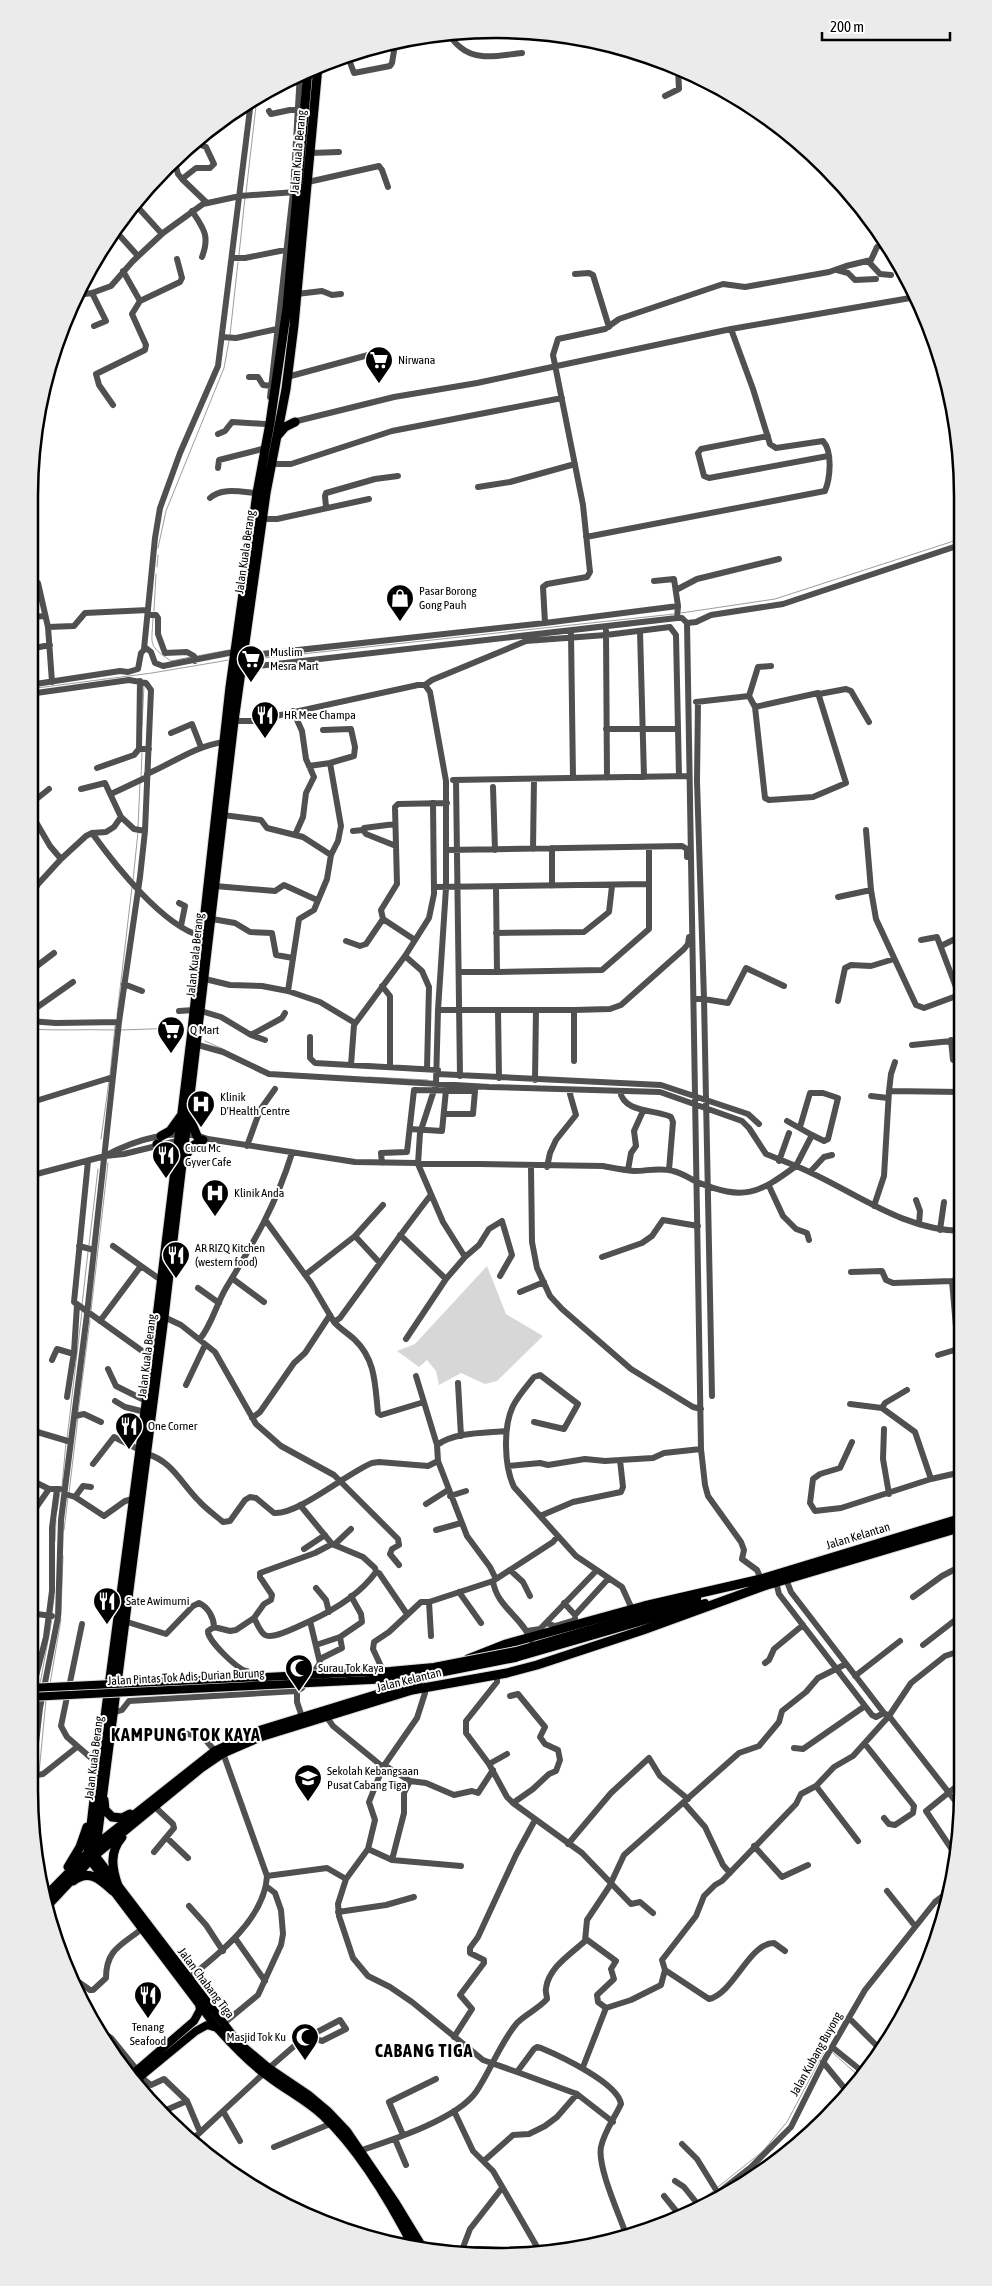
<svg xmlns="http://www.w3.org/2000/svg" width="992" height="2286" font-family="'Asap Condensed',sans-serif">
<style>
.green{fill:#d7d7d7}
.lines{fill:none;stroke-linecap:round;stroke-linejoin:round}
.stream{stroke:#9e9e9e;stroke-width:1}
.major-casing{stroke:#dbdbdb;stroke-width:10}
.highway-casing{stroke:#dbdbdb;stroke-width:11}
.minor{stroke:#505050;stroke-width:6}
.major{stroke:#000;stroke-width:8}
.highway{stroke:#000;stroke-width:9}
.major-bridge-casing{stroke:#dbdbdb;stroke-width:10;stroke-linecap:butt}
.major-bridge{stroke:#000;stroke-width:8}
.labels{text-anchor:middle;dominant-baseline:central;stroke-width:4;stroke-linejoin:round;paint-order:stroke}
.street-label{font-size:12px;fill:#000;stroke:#fff}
.poi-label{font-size:12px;fill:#000;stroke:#fff;text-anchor:start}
.district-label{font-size:18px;font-weight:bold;letter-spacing:1px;fill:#000;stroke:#fff}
.rim{fill:none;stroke:#000;stroke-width:2.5}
</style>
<rect width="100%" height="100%" fill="#fff"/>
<path class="green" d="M487,1266L506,1314L543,1336L497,1381L485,1384L461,1373L439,1385L436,1371L427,1360L419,1367L397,1351L415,1344Z"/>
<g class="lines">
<path class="stream" d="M246,193L257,97
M239,255L245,197
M230,335L238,262
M158,548L166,511L224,368L229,341
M157,567L158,555
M154,611L156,574
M681,613L775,599L960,539
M153,618C152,645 147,645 171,661L191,657
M197,656L229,650
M246,660L674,614
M29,689L152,673L229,660
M142,726L144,685
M141,778L142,752
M138,828L140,782
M133,880L138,832
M117,1015L132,887
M29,1029C58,1031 85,1029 114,1030
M121,1030L180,1028
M205,1041L223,1049
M110,1075L115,1026
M369,1077L428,1080
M101,1139L109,1081
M89,1245L98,1169
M82,1305L88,1252
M91,1311L108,1163
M78,1413L90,1320
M67,1439L82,1311
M62,1486L66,1443
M69,1493L78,1417
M57,1511L60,1492
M64,1530L68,1497
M55,1541L56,1520
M52,1613L54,1597
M61,1615L63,1556
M40,1684L52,1619
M50,1684L61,1619
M29,1767L37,1701
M39,1773L46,1700
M32,1811L38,1777
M833,2053L861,2078
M718,2187L763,2151L787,2122L826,2048
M701,2201L713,2191"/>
<g class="major-casing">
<path id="major" d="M516,1651L697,1598
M515,1658L705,1603
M95,1855L238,2042L269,2068L309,2095L328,2111L347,2131L396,2203L424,2249
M90,1860L217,2028C233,2046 250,2064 270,2078C287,2091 307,2101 323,2116C360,2151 391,2204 414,2249
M129,2077L194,2021L200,2010L199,2004
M134,2082L196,2031L207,2025L217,2028"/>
</g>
<g class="highway-casing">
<path id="highway" d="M278,435L285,427L295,422
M190,1119L197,1136
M161,1136L170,1131L180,1117
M157,1144L169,1147L173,1159
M185,1157L191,1147L203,1140
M468,1659L506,1644L644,1606L761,1579L962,1518
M104,1800L105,1810L112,1817L122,1818L130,1814
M95,1855L164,1317L234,721L266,493L286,389L294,325L318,66
M90,1860L88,1852L93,1808L152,1358L191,1039L230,687L257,493L270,423L287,308L308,70
M68,1867L80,1847L87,1827
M73,1881C89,1868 101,1880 113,1891
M118,1886C112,1869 109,1852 122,1837
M46,1896L95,1846L215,1751L261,1730L398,1688L431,1675
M48,1905L95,1855L201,1768L223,1753L260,1737L412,1690L507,1673L537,1665L643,1630L764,1586L962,1527"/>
</g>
<path class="minor" d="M446,33C452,37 454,43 460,47C477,62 501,55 522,53
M348,57L354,73L390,66L392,63L395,45
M330,62L421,37
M665,96L679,89L678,69
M269,111L271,114L290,110H300
M194,142L206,147L214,164L210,168H196L182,179L207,203
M311,153L339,152
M174,160L178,174L182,179
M308,182L379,166L382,170L388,187
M134,203L162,234
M192,211C204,229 210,236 202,257
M113,232L120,236L138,256
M232,258H245L290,249
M868,261L880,274L891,275
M837,270L848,273L855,280L876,279
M123,271L140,301L180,282L182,278L177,259
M575,274L589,273L593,275L609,327
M92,293L106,321L94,326
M297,294L322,291L332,295L341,294
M77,295L92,293L111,286L133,261L163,233L203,204L240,196L296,192
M222,337L236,338L277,329
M249,377H258L263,385L271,386
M287,377L372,354
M941,379H944
M270,397L293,192L300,73
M113,405L99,385L96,374L145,350L146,345L132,314L140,301
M293,422L394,397L477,383L731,329L916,297
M218,434L225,431L232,422L265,424
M768,436L701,449L698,453L704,476L709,478L828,456
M272,464H291L392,431L562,398
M218,468L219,460L262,449
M478,487L510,482L575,464
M210,498C221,487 242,492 257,493
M326,507L325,496L326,493L375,479L398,476
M262,519H277L369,499
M586,537L825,491C830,479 833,452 823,441L776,448L770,444L753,389L731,329
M654,581L674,579L678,606
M38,583L48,627
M676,590L697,579L779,559
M29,612L33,617L45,616
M148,615H156L158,618V634L165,653L187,652L194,656L195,661
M545,623L543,587L547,584L587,577L590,572L583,505L553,355L558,339L605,329L619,319L723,284L745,287L829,272L846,266L871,260L877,247L886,244
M687,623L701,1449L705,1485L708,1496L741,1542L744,1550L742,1559L757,1570L761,1579
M606,631L607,778
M640,631L644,777
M571,634L573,778
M29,649L50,645
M144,649L155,538L160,508L180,453L218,366L251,101
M243,653L253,655L545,623L678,606L677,618
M241,668L677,618H682L687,623L696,622L711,615L783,604L960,545
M140,681L139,749H149
M52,682L48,627L74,626L85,613L148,610
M29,685L120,671L128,672L138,669L141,653L146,648L151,652L155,663L163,666L234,652
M425,685L432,680L526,641L606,635L670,627L676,635L679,776
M29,694L129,680L146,683L151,690L145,831L140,877L119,1022L87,1314L61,1520L58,1617L40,1708L30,1796
M819,694L846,689L851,691L869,722
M696,702L749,696
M755,707L818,693L846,783L813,797L769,800L765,798L755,707L749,696L758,667L771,666
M293,711L302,731L306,759L314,777L306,793L303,817L295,835
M234,721H253L418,685H425L430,692L446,781V888L438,1010L436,1084L420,1133L418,1164L443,1222L465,1257L479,1245L489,1229L502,1221L512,1255L500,1276
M606,729H678
M171,733L192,724L201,747
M309,766L330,763L354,756L355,747L351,729L323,730
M97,768L134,755L139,749
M147,774C173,763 195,746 224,742
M453,780L689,776
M456,780L460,1076
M493,787L495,850
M81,789L105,783L121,817
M111,794L147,777
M29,805L49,789
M29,810L50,846L61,859
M223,815L261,820L267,828L303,837L331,855L338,841L341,826L330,763
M395,824L364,828L363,830L366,834L396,846
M866,830L871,890L876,919L916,1005L924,1008L959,995L961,999
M353,831L363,830
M92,833C115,865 163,926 201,936
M533,849L534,779
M447,850L682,846L687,849V857
M29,878L37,886
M215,886L275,891L284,885L317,900
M552,886V848
M434,887L649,884V847
M29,894L61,859L86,836L92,833L106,832L114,827L121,817L134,829L145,831
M838,897L871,890
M179,903L185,906L181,926
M212,919L235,923L250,932L272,933L276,955L293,958
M496,933L584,932L609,912L612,886
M415,940L383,919L381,910L397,884L395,807L398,804L447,803
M921,940L937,937L959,995
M346,941L360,946L366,944L383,919
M941,946L961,936
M405,956L422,971L429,987L427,1069
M29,972L54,953
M459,972H497L496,887
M497,972L602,970L649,929V884
M205,979L230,985L262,986L288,991L320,1002L355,1023
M124,984L142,991
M382,986L390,996V1067
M288,991L299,919L314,910L327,879L331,855
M694,999H704L697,781L698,702
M838,1001L845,968L851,965L871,966L894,959
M438,1010H574L610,1009L621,1005L684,949L688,944L689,937
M498,1010L499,1078
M574,1010V1061
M179,1011L194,1010
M201,1011L221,1017L251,1035L282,1018L285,1013
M29,1013L73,982
M29,1021L56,1023L119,1022
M251,1035L265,1040
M310,1037V1058L315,1063L438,1070
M951,1040L953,1060L961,1061
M198,1045L223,1052L269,1074L489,1087L660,1092L742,1121L749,1128L766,1154L796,1166L812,1135L824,1141L828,1139L838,1098L823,1093H810L800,1127
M912,1045L961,1040
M351,1065L354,1025L405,956L429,918L434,894L433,803
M437,1074L661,1085L748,1114L759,1124
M535,1080L536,1010
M620,1091C624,1114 656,1109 671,1117L673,1122L669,1170
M889,1091L891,1074L895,1062
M871,1096L888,1098
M29,1103L113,1077
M787,1121L812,1135
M410,1129L442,1131L446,1090
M29,1144L35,1174
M247,1146L260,1110L275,1089
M105,1156C134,1140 175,1127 208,1139L355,1162L603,1166C614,1168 624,1170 634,1171C647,1171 660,1167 673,1171C682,1173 689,1178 697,1182C744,1201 758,1194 796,1166C852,1189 899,1230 962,1231
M88,1161L74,1302L152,1358
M779,1161L789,1133
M382,1163L381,1153L407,1152L414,1090L475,1091L473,1114H444
M531,1167L532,1242L537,1268L550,1296L562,1309L631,1369L693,1407L701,1409
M547,1167L550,1153L556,1140L576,1115L570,1094L571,1090
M628,1170L631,1153L636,1146L634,1131L643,1111
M810,1172L824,1157L832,1155
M29,1176L105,1156L124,1154L181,1140
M769,1186L783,1216L796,1229L807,1233L809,1240
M916,1200L920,1211L919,1224
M874,1206L884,1176L889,1091L961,1092
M266,1221L311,1283L334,1322L340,1318C370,1277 399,1236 430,1196
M940,1230L944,1202
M400,1235L446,1279L465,1257
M355,1236L379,1262
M79,1246L94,1250
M113,1246L141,1266
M602,1257L642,1243L652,1236L663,1220L698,1226
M851,1272L882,1271L886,1280L893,1283L952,1281
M305,1275L355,1236L383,1205
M233,1279L264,1302
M198,1288L219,1303
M520,1292L544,1282
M164,1317L181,1325L215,1352L256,1424L281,1446L334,1475L398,1539L399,1545L392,1549L390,1554L399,1565
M100,1321L141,1266L161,1280
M334,1322C340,1329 349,1334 355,1340C376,1360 375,1386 378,1413L381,1415L424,1402
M200,1339C212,1324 216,1305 226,1288C254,1242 276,1205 292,1153
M406,1339L446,1279
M958,1349L956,1386L962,1399
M29,1355L31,1428L34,1431L71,1442
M938,1355L958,1349L952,1281L962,1279
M52,1360L57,1349L74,1354
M108,1369L116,1386L146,1401
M458,1383L461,1436
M186,1385L205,1345
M907,1390L885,1403L882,1408L915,1432L931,1479
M712,1396L704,999L728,1003L746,968L784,986
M67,1397L74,1352L77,1305
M115,1401L125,1407L145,1412
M850,1404L882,1408
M75,1416L84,1414L101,1422
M252,1418L260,1412L294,1363L305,1353L330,1315
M534,1422L564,1429L578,1404L540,1375L534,1377C527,1386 518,1396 513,1406C503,1427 504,1466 514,1487L576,1556L622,1587L632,1609
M884,1429L883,1459L889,1494
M852,1442L840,1468L820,1474L813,1479L810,1503L815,1511L841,1508L931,1479L962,1472
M437,1445C454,1432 485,1433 506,1431
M147,1454C172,1461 181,1483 199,1501C206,1509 215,1515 223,1522L230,1521L245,1500L250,1497L256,1498L274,1513C298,1515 347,1473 372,1463L379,1462L428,1466L438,1461L437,1445L416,1376
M438,1461L467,1536L490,1567L496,1579
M93,1464L114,1437L140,1450
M508,1466L540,1463L548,1465L585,1459L605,1461L620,1460
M29,1479L49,1489H60
M65,1494L75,1497L104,1516L125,1501L133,1499
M450,1496L466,1491
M75,1497L83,1486L91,1487
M426,1504L448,1490
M300,1505L332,1544L363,1557L375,1568L376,1572C360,1594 334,1610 310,1621L320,1663L302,1688L297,1691V1702L302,1717
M33,1512L49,1489
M540,1516L573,1502L621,1492L623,1487L620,1460L653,1458L664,1453L701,1449
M436,1530L461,1523
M334,1545L351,1529
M304,1549L325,1535
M510,1570L523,1582L530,1596
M376,1572L379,1573L407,1614
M786,1579L791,1592L884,1713L889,1716L960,1807
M776,1582L779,1594L872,1715L876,1717L884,1713
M316,1588L326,1600L329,1612
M459,1592L481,1623
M913,1597L942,1576L963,1565
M429,1602L431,1636
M29,1613L52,1616
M575,1615L608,1579
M254,1618C257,1623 260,1632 265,1635C273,1640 301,1625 310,1621
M124,1621L166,1634L193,1606L199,1603C208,1607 214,1618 214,1627
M546,1623L555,1626L575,1620V1615L564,1603
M82,1624L61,1726L67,1737L98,1764
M527,1631L540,1629L596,1571
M531,1640C523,1618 496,1606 493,1581L553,1542L557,1537
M316,1645L340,1637L362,1622L361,1614L351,1596
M923,1645L963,1614
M320,1659L342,1648L340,1637
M765,1663L769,1660L774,1649L803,1625
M247,1671C238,1670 207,1640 208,1631L214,1627L230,1631L236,1630L254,1618L264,1604L271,1600L272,1595L260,1577V1573L315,1553L332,1544
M497,1675V1682L466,1721V1733L489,1764L507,1797L513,1803L582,1853L631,1904L640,1902L653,1913
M855,1676L900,1641
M425,1688V1693L417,1718L383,1767L369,1802L375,1820L368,1849L346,1879L338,1904L339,1916L353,1958L368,1976L390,1987L412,2002L483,2060L517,2072L534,2049L537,2047L541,2048C560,2056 618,2083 621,2104C615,2117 604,2132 601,2147C597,2167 620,2216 627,2237
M392,1690L373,1649L374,1642L389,1632L421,1602H429L493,1581
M510,1696L518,1694L545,1727L540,1737L545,1744L558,1750L560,1760L556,1771L549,1774L533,1789L513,1803
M112,1713L122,1710L129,1701L297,1691
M326,1716L333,1726L383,1767
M29,1729L36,1676L46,1637L52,1591V1528L57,1489
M183,1733L203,1737L215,1751
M865,1744L914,1806L913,1813L895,1825L889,1824L884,1818
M794,1748L803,1749L865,1706
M489,1764L507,1754
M384,1765L410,1781L426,1783L454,1795L472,1791L478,1793L493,1770
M30,1776L43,1774L77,1747
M816,1786L858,1841
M684,1803L705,1827L723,1865L730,1873
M167,1838L188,1858
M568,1844L611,1793L649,1758L660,1776L688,1799
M754,1846L782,1877L808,1865
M368,1849L392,1860L461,1866
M953,1851L926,1811L963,1781
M154,1852L174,1828L173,1824L154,1806
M392,1860L404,1813V1793L410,1781
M267,1876L327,1868L346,1879
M887,1891L915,1926
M189,1906L206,1925L223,1951
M944,1906L943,1896L948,1881
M338,1912L386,1905L414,1897
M235,1938L265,1981
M586,1939L616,1961L611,1969L614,1979L597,1995L598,2002L606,2008
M665,1970L709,1999C734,1993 749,1943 774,1943L785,1951
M70,1976L90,1990H93L106,1978C106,1949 122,1945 143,1928
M189,1978C219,1954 265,1918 267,1876L223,1753
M849,2018L876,2045L880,2052
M223,2024L258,1995L281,1945L283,1934L281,1910L275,1893L266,1886
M104,2037L108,2036L111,2038L137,2070
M454,2037L472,2009L460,1995L484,1963V1960L470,1953V1948L478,1937L516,1855L535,1820
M832,2047L858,2068L864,2075
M823,2062L850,2095
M583,2067L606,2008L631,2000L661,1985L665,1970L662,1960L696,1916L704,1896L715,1885L722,1881L796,1804L801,1794L816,1786L834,1767L853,1756L889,1716L911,1683L945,1656L963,1650
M269,2068L300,2041L340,2020L346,2029L322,2041L308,2036
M517,2072L577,2094L613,2122
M141,2077L151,2085L164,2079L187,2101L200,2132
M166,2110L187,2101
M223,2111L240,2141
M454,2111L473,2151L493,2171L540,2252
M403,2135L389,2102L436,2079
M194,2138L263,2074
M395,2139L406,2165
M682,2144L697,2159L718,2193
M274,2147L330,2124
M362,2150C392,2140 457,2119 476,2092C491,2070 500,2043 517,2023C526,2014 538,2009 547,1999C547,1995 545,1992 546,1988C549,1967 571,1954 585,1941L587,1920L609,1887L624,1855L739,1753L759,1746L779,1722L782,1711L806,1692L818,1678L846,1664
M485,2160L513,2135L529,2134L545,2126L557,2117L577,2094
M675,2181L684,2187L700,2207
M664,2196L681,2217
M696,2210L751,2167L791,2127L825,2059L865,1990L935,1902L943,1896
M462,2250L478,2249L562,2252
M462,2250L470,2229L502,2188"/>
<use href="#major" class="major"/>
<use href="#highway" class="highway"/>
<g class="major-bridge-casing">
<path id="major-bridge" d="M29,1688L390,1671L434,1667L516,1651
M29,1697L390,1679L434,1674L515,1658"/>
</g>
<use href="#major-bridge" class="major-bridge"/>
</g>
<defs>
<g id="supermarket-pin" transform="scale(1.4375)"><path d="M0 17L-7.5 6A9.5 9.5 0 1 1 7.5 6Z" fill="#000" stroke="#fff"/><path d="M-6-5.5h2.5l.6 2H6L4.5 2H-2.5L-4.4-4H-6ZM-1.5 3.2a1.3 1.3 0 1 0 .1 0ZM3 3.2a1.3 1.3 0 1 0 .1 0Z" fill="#fff"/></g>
<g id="shop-pin" transform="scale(1.4375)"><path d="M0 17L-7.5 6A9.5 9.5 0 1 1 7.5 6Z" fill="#000" stroke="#fff"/><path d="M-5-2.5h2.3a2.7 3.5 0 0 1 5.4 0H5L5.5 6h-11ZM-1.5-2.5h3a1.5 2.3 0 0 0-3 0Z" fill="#fff"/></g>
<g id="restaurant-pin" transform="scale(1.4375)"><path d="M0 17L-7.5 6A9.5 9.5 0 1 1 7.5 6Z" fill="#000" stroke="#fff"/><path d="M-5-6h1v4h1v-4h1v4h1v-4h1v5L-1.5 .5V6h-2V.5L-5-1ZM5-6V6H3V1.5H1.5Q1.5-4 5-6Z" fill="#fff"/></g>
<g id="hospital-pin" transform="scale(1.4375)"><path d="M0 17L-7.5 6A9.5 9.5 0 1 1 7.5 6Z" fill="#000" stroke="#fff"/><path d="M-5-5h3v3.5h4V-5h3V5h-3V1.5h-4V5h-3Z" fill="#fff"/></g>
<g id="mosque-pin" transform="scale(1.4375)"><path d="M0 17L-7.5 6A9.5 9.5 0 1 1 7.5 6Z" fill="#000" stroke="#fff"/><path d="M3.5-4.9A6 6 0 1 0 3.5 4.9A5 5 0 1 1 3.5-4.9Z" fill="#fff"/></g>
<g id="school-pin" transform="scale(1.4375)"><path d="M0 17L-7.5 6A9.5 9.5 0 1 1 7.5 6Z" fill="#000" stroke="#fff"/><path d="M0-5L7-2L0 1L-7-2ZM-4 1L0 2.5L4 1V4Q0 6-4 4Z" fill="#fff"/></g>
</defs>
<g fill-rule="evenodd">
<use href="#supermarket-pin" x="379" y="360"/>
<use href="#shop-pin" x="400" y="598"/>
<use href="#supermarket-pin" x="251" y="659"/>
<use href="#restaurant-pin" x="265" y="715"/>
<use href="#supermarket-pin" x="171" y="1030"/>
<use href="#hospital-pin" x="201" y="1104"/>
<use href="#restaurant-pin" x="166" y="1155"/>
<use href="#hospital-pin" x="215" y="1193"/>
<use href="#restaurant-pin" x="176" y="1255"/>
<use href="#restaurant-pin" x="129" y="1426"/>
<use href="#restaurant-pin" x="107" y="1601"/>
<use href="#mosque-pin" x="299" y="1668"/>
<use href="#school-pin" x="308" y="1778"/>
<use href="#restaurant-pin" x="148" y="1995"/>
<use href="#mosque-pin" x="305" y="2037"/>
</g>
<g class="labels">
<g class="street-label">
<text transform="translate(298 152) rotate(-85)">Jalan Kuala Berang</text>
<text transform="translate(245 552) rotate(-82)">Jalan Kuala Berang</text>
<text transform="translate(195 955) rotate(-84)">Jalan Kuala Berang</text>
<text transform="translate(147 1356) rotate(-83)">Jalan Kuala Berang</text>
<text transform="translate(858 1536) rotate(-17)">Jalan Kelantan</text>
<text transform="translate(186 1677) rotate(-3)">Jalan Pintas Tok Adis-Durian Burung</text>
<text transform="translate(409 1680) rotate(-14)">Jalan Kelantan</text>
<text transform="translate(94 1758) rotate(-83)">Jalan Kuala Berang</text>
<text transform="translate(206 1983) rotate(53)">Jalan Chabang Tiga</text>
<text transform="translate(816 2054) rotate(-61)">Jalan Kubang Buyong</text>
</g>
<g class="poi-label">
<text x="398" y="360">Nirwana</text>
<text x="419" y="591">Pasar Borong<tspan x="419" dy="14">Gong Pauh</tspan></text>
<text x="270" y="652">Muslim<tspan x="270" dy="14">Mesra Mart</tspan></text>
<text x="284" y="715">HR Mee Champa</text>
<text x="190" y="1030">Q Mart</text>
<text x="220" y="1097">Klinik<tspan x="220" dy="14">D'Health Centre</tspan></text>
<text x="185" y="1148">Cucu Mc<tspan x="185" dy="14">Gyver Cafe</tspan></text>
<text x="234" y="1193">Klinik Anda</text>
<text x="195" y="1248">AR RIZQ Kitchen<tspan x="195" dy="14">(western food)</tspan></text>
<text x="148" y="1426">One Corner</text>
<text x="126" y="1601">Sate Awimurni</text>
<text x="318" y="1668">Surau Tok Kaya</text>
<text x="327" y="1771">Sekolah Kebangsaan<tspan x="327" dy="14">Pusat Cabang Tiga</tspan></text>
<text x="148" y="2027" text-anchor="middle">Tenang<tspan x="148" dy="14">Seafood</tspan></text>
<text x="286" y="2037" text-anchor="end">Masjid Tok Ku</text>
</g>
<g class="district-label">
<text x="186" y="1734">KAMPUNG TOK KAYA</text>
<text x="424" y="2050">CABANG TIGA</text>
</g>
</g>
<path d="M0 0H992V2286H0ZM496 38H496A458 458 0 0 1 954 496V1790A458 458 0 0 1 496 2248H496A458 458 0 0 1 38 1790V496A458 458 0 0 1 496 38Z" fill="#ebebeb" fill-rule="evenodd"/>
<path class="rim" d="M496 38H496A458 458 0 0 1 954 496V1790A458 458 0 0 1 496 2248H496A458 458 0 0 1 38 1790V496A458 458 0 0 1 496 38Z"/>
<path d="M822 32v8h128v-8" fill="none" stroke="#000000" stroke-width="2.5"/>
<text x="830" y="32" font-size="15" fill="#000000" stroke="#ffffff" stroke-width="4" paint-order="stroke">200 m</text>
</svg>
